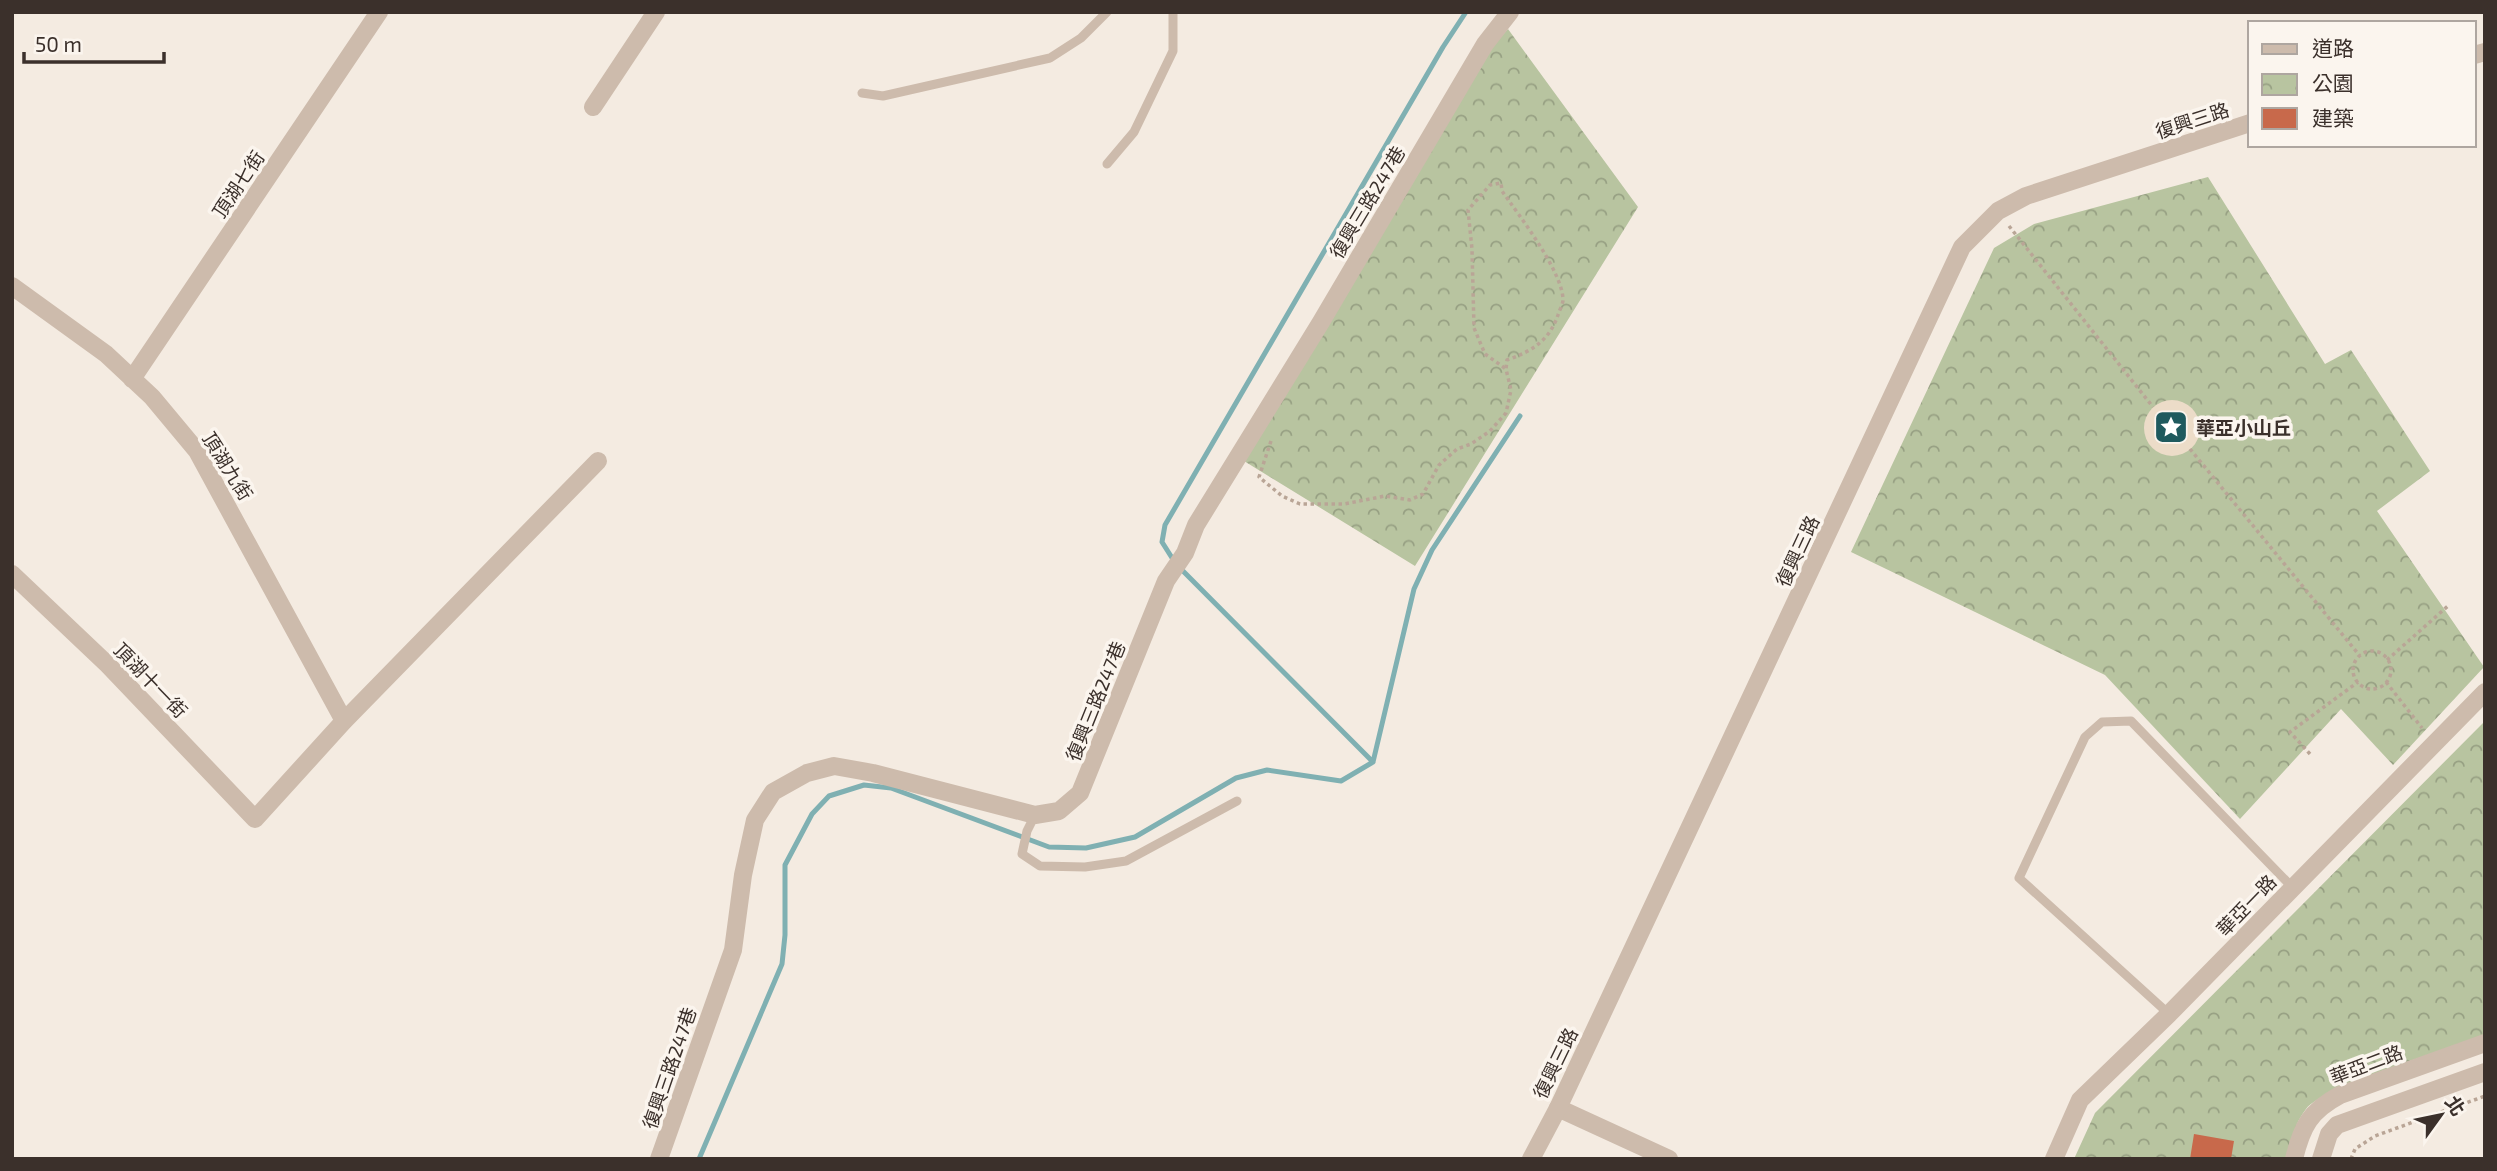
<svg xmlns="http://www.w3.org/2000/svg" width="2497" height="1171" font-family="'Exo 2','Noto Sans TC',sans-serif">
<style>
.park{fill:url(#park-crowns)}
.plaza{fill:#ecdcc8}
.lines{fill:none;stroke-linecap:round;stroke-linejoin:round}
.stream{stroke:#7fb0b2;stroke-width:5}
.building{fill:#c8694b}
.path{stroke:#b9a596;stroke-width:3.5;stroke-dasharray:3.5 3.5;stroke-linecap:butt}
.service{stroke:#cdbbac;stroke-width:9}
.minor{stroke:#cdbbac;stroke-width:18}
.tertiary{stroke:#cdbbac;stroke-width:18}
.labels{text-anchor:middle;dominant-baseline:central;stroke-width:7;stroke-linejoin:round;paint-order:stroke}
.street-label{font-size:19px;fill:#3b302b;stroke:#fbf5ee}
.poi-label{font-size:19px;font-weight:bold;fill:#3b302b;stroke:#fbf5ee;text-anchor:start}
</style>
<defs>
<pattern id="park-crowns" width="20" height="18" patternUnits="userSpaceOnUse" patternTransform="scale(1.75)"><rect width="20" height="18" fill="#b8c4a0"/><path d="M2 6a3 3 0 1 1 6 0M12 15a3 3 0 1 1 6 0" fill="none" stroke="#97a083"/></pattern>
</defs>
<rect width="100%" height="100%" fill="#f4ebe1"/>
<path class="park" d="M1508,29L1638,207L1415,566L1244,461L1483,56Z
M2208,177L2325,364L2351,350L2430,471L2377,511L2484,667L2393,765L2341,709L2240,819L2105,675L1851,552L1994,248L2034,224Z
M2485,721V1036C2451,1048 2323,1086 2306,1109C2295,1123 2290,1142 2286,1159H2074L2095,1113Z"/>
<path class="plaza" d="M2144 428a28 28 0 1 1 56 0a28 28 0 1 1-56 0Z"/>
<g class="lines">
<path class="stream" d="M1174,561L1162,542L1165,525L1443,47L1466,12
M1180,568L1373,762
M699,1159L782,964L785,935V865L812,814L829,796L864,785L891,788L1049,847L1086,848L1135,837L1236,778L1267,770L1341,781L1373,762L1414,589L1432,550L1520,416"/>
</g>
<path class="building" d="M2194,1134L2234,1141L2231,1159H2190Z"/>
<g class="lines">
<path class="path" d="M2009,226L2153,407
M1271,441L1259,477L1282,496L1300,504H1344L1385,496L1410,500L1423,494L1439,465L1457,449L1471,444L1490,431L1506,413L1511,390L1506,369L1507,360C1532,351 1549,341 1558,315C1559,311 1563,304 1563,300C1563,272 1518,214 1502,191L1501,183L1490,185L1468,210L1472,249L1474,328L1485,354L1506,369
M2190,449L2360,656
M2353 670a19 19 0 1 1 38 0a19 19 0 1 1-38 0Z
M2387,660L2449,605
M2386,682L2422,728
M2310,754L2290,732L2358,682
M2351,1159L2355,1149L2375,1136L2485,1096"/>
<path class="service" d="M862,93L883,96L1050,58L1081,38L1107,12
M1107,164L1134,132L1173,51V12
M1035,815L1027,831L1022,854L1040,866L1085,867L1126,861L1237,801
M2169,1014L2019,878L2085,737L2102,722L2131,721L2292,887"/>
<path class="minor" d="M593,107L656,12
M12,286L106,354L152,397L197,451L344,721
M132,379L379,12
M12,574L108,665L255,819L344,721L598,461
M1558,1108L1669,1159
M659,1159L733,950L743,875L755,820L773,792L807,773L834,766L873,773L1035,815L1059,811L1080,793L1166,581L1185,553L1196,525L1321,322L1485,44L1510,12
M2054,1159L2080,1100L2169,1014L2485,692
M2294,1159C2302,1126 2310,1111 2340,1095L2485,1043
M2321,1159L2329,1134L2337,1125L2485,1072"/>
<path class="tertiary" d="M2474,55L2485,52
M1531,1159L1558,1108L1962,247L1998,211L2026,196L2250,123"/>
</g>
<defs>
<g id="sight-square" transform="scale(1.75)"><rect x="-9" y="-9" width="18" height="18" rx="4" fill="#1f5a5e" stroke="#fbf5ee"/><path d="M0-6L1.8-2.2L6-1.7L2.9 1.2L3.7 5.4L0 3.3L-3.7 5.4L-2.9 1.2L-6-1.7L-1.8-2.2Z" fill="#fff"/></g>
</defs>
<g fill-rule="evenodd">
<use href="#sight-square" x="2171" y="427"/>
</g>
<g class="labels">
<g class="street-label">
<text transform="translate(2192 120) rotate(-18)">復興三路</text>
<text transform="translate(238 184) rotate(-56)">頂湖七街</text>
<text transform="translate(1367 202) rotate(-59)">復興三路247巷</text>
<text transform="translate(228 466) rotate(58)">頂湖九街</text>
<text transform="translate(1797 551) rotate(-65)">復興三路</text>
<text transform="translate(151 680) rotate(46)">頂湖十一街</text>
<text transform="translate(1095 701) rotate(-68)">復興三路247巷</text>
<text transform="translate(2246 905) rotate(-46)">華亞一路</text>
<text transform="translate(1555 1063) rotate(-64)">復興三路</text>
<text transform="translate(2366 1064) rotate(-21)">華亞二路</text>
<text transform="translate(669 1068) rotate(-71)">復興三路247巷</text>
</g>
<g class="poi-label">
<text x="2196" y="427">華亞小山丘</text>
</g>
</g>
<rect width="2497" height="1171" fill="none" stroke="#3b302b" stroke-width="28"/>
<rect x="2248" y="21" width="228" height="126" fill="#fbf5ee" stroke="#aea6a0" stroke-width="2"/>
<rect x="2262" y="44" width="35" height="10" fill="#cdbbac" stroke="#aea6a0" stroke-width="2"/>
<text x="2312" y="56" font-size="21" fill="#3b302b">道路</text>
<rect x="2262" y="74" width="35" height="21" fill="url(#park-crowns)" stroke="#aea6a0" stroke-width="2"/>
<text x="2312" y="91" font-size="21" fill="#3b302b">公園</text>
<rect x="2262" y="108" width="35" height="21" fill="#c8694b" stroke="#aea6a0" stroke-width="2"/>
<text x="2312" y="126" font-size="21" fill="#3b302b">建築</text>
<g transform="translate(2441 1115) rotate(57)" stroke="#fbf5ee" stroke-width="5" paint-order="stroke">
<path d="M0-5L12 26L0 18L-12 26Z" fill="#3b302b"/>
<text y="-10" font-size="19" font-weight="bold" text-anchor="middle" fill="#3b302b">北</text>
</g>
<path d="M24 52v10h140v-10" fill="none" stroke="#3b302b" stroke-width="3.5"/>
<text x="35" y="52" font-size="21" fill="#3b302b" stroke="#fbf5ee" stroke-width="5" paint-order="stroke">50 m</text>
</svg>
